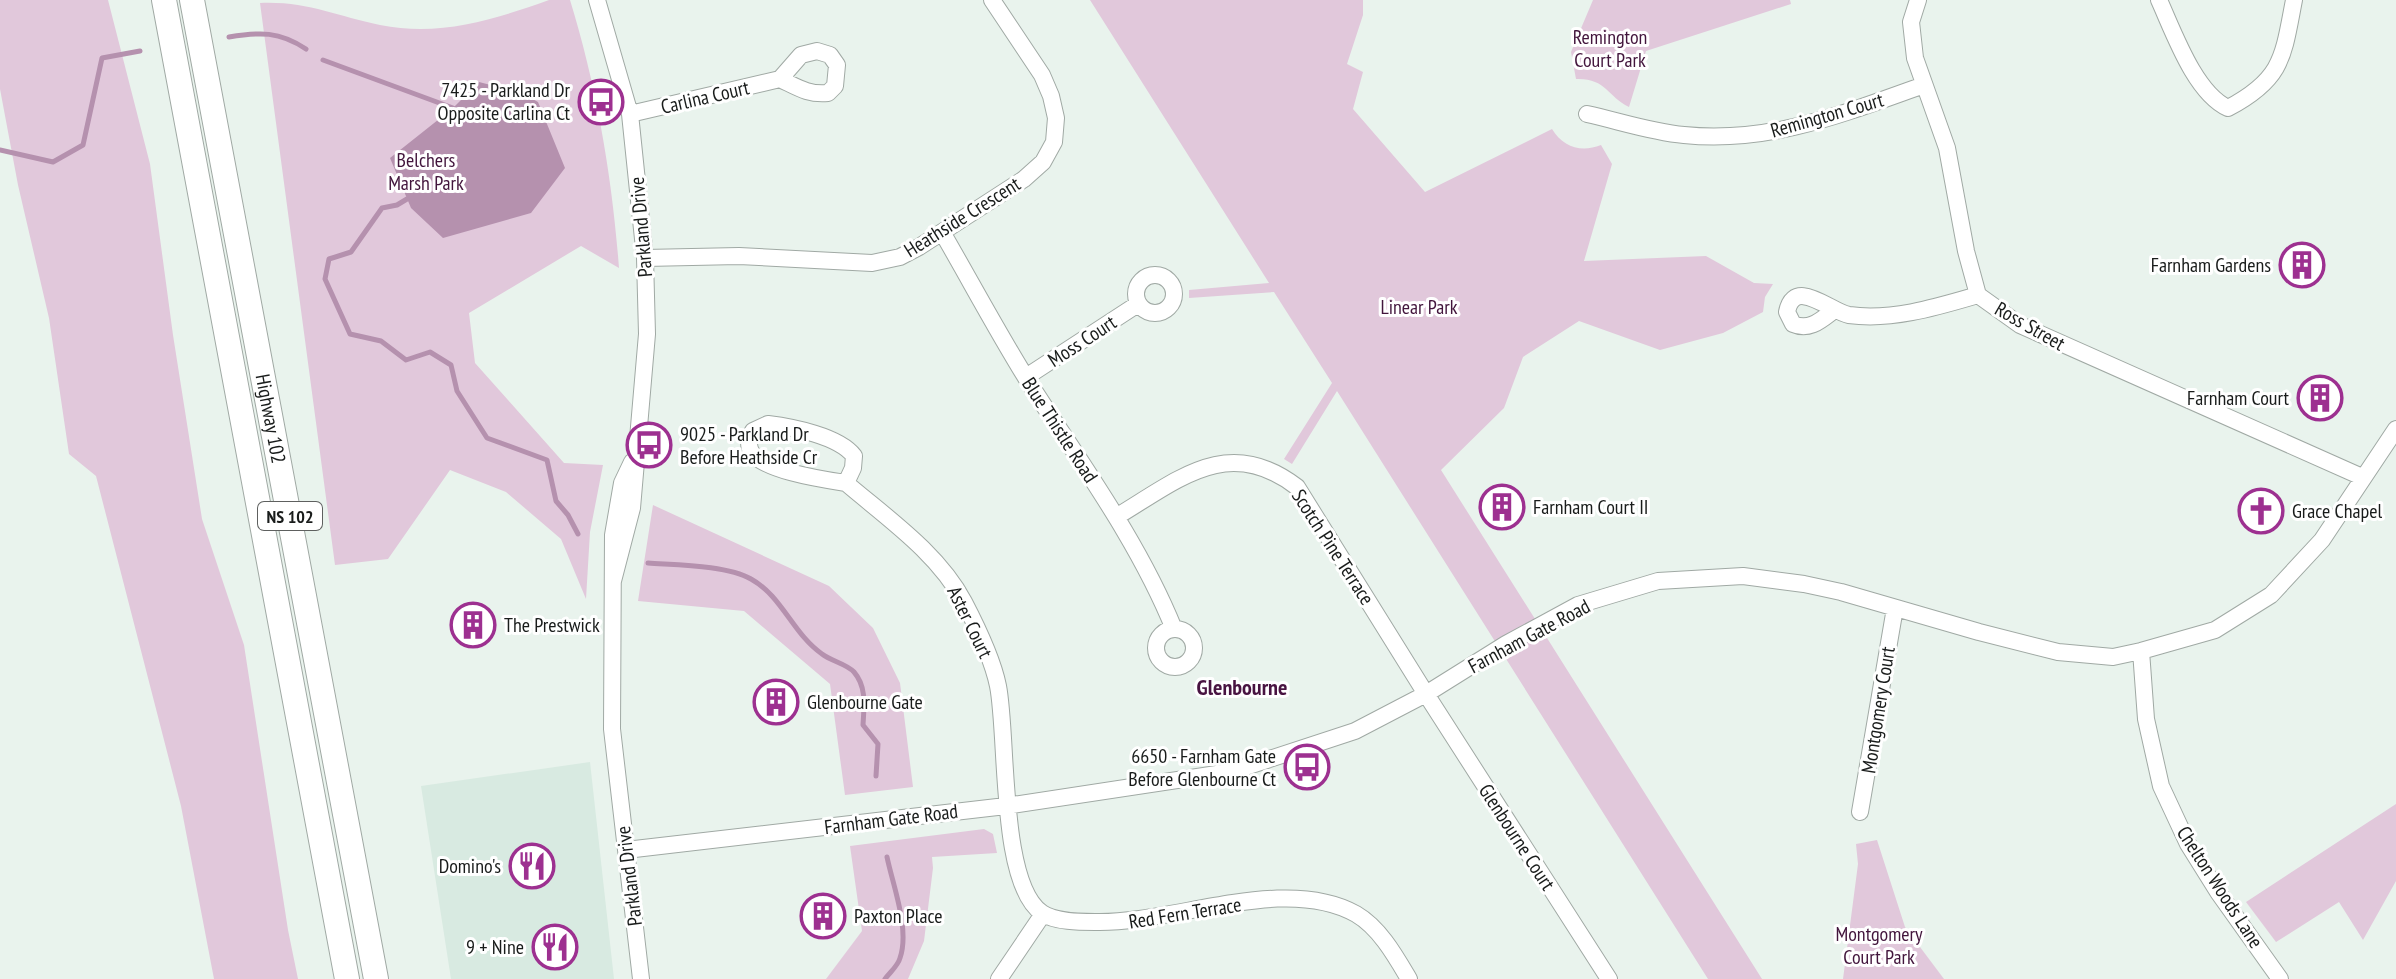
<svg xmlns="http://www.w3.org/2000/svg" width="2396" height="979" font-family="'PT Sans Narrow',sans-serif">
<style>
.built{fill:#d8eae1}
.green{fill:#e1c8db}
.water{fill:#b591ae}
.lines{fill:none;stroke-linecap:round;stroke-linejoin:round}
.stream{stroke:#b591ae;stroke-width:5}
.minor-casing{stroke:#a0a9a4;stroke-width:18}
.highway-casing{stroke:#a0a9a4;stroke-width:26}
.minor{stroke:#fff;stroke-width:16}
.highway{stroke:#fff;stroke-width:24}
.labels{text-anchor:middle;dominant-baseline:central;stroke-width:6;stroke-linejoin:round;paint-order:stroke}
.shield{fill:#fff;stroke:#5e605f;stroke-width:2}
.shield-label{font-size:18px;font-weight:bold;fill:#191c1b}
.park-label{font-size:20px;fill:#42153c;stroke:#fff}
.poi-label{font-size:20px;fill:#191c1b;stroke:#fff;text-anchor:end}
.street-label{font-size:20px;fill:#191c1b;stroke:#fff}
.neighbourhood-label{font-size:22px;font-weight:bold;fill:#481341;stroke:#fff}
</style>
<rect width="100%" height="100%" fill="#e9f3ed"/>
<path class="built" d="M590,762L614,979H451L421,786Z"/>
<path class="green" d="M0,0H108L150,164L173,335L202,519L244,645L288,930L298,979H214L181,806L96,476L69,454L49,318L18,185L0,89Z
M549,0H570C597,88 612,176 619,268L581,246L469,313L475,363L564,463L603,465L590,532L586,599L561,539L506,492L450,470L388,559L335,565L260,3C307,1 336,16 380,25C440,37 493,20 549,0Z
M1090,0H1363V15L1347,64L1363,72L1353,109L1425,192L1552,129C1563,147 1581,153 1601,145L1612,164L1584,261L1706,256L1754,283L1773,284L1765,297L1763,312L1723,333L1660,350L1579,321L1523,357L1504,408L1441,470L1762,979H1708L1337,391L1292,464L1284,459L1332,383L1274,292L1189,298V290L1269,283Z
M1593,0H1790L1791,4L1646,51L1629,107C1607,96 1606,78 1576,79L1571,52Z
M653,505L829,586L873,628L900,683L913,787L845,795L830,684L744,611L638,601Z
M2396,804V881L2363,940L2339,902L2276,942L2246,902Z
M984,829L993,834L997,853L932,857L933,868L924,941L908,979H826L862,931L850,846Z
M1877,840L1905,927L1944,979H1843L1858,864L1856,844Z"/>
<path class="water" d="M479,82L522,93L538,102L565,168L531,213L443,238L411,208L390,158L453,108Z"/>
<g class="lines">
<path class="stream" d="M229,37C260,32 279,31 306,49
M323,60L453,108
M0,150L53,162L83,145L102,58L140,51
M407,199L397,205L382,208L351,252L329,259L325,279L350,334L381,341L406,360L430,352L451,365L457,391L487,438L547,460L556,501L568,515L578,534
M648,563C676,565 727,565 751,579C782,596 793,634 822,654C831,661 847,664 854,672C867,687 864,707 863,725L878,744L876,776
M885,979C890,972 898,966 900,958C910,929 893,886 887,857"/>
<g class="minor-casing">
<path id="minor" d="M597,0L630,114L645,258L647,334L632,508L613,581
M1918,0L1911,22L1915,58L1947,148L1966,251L1978,295L2020,325L2362,477
M2159,0C2174,33 2195,93 2228,108C2283,79 2283,57 2294,0
M630,114L780,79L801,55L817,51L830,55L837,65L835,86L828,93C808,95 797,87 780,79
M1587,114C1619,121 1651,132 1684,135C1770,144 1845,113 1924,85
M942,232C971,282 998,333 1028,381C1079,461 1138,540 1174,629
M645,258L739,256L872,263L900,257L919,247L1024,179L1043,162L1054,142L1056,118L1051,96L1042,75L992,0
M1136 294a19 19 0 1 1 38 0a19 19 0 1 1-38 0Z
M1833,311C1820,321 1809,331 1793,324L1787,312C1794,276 1831,312 1849,315C1892,321 1937,307 1978,295
M1026,377L1138,304
M768,424C792,427 839,436 854,456L853,468L846,483C826,480 756,470 750,449C748,443 750,436 753,431Z
M632,462L622,483L613,535L612,729L641,979
M846,483C887,518 938,553 964,602C976,625 993,661 998,686C1008,736 999,884 1042,913C1055,922 1080,922 1095,922C1173,924 1285,874 1356,914C1380,928 1396,957 1409,979
M1116,517C1178,480 1228,434 1297,487L1426,694L1609,979
M1156 648a19 19 0 1 1 38 0a19 19 0 1 1-38 0Z
M2141,651L2146,719L2161,786L2188,844L2218,892L2280,979
M1860,812L1895,608
M626,850L1006,806L1230,772L1355,731L1426,694L1506,644L1578,605L1658,581L1743,576L1804,584L1841,592L1979,632L2058,652L2113,657L2141,651L2215,630L2271,595L2322,540L2396,429
M999,979L1043,914"/>
</g>
<g class="highway-casing">
<g id="highway">
<path d="M164,0L347,979"/>
<path id="s1" d="M192,0L376,979"/>
</g>
</g>
<use href="#minor" class="minor"/>
<use href="#highway" class="highway"/>
</g>
<defs>
<g id="bus-ring" transform="scale(2.3)"><circle r="9.5" fill="#fff" stroke="#9d3090" stroke-width="1.5"/><path d="M-5-6H5V4H4V6H2V4H-2V6H-4V4H-5ZM-3.5-4V0h7V-4ZM-3.5 1.2v1.5H-2V1.2ZM2 1.2v1.5H3.5V1.2Z" fill="#9d3090"/></g>
<g id="building-ring" transform="scale(2.3)"><circle r="9.5" fill="#fff" stroke="#9d3090" stroke-width="1.5"/><path d="M-4-6H4V6H1V3H-1V6H-4ZM-2.5-4.3h1.7v1.8h-1.7ZM.8-4.3h1.7v1.8H.8ZM-2.5-1h1.7V.8h-1.7ZM.8-1h1.7V.8H.8Z" fill="#9d3090"/></g>
<g id="church-ring" transform="scale(2.3)"><circle r="9.5" fill="#fff" stroke="#9d3090" stroke-width="1.5"/><path d="M-1.2-6h2.4v3.5h3.3v2.4h-3.3V6h-2.4V-.1h-3.3v-2.4h3.3Z" fill="#9d3090"/></g>
<g id="restaurant-ring" transform="scale(2.3)"><circle r="9.5" fill="#fff" stroke="#9d3090" stroke-width="1.5"/><path d="M-5-6h1v4h1v-4h1v4h1v-4h1v5L-1.5 .5V6h-2V.5L-5-1ZM5-6V6H3V1.5H1.5Q1.5-4 5-6Z" fill="#9d3090"/></g>
</defs>
<g fill-rule="evenodd">
<use href="#bus-ring" x="601" y="102"/>
<use href="#building-ring" x="2302" y="265"/>
<use href="#building-ring" x="2320" y="398"/>
<use href="#bus-ring" x="649" y="445"/>
<use href="#building-ring" x="1502" y="507"/>
<use href="#church-ring" x="2261" y="511"/>
<use href="#building-ring" x="473" y="625"/>
<use href="#building-ring" x="776" y="702"/>
<use href="#bus-ring" x="1307" y="767"/>
<use href="#restaurant-ring" x="532" y="866"/>
<use href="#building-ring" x="823" y="916"/>
<use href="#restaurant-ring" x="555" y="947"/>
</g>
<g class="labels">
<rect class="shield" x="258" y="502" width="64" height="28" rx="6"/>
<g class="shield-label">
<text x="290" y="516">NS 102</text>
</g>
<g class="park-label">
<text x="1610" y="37">Remington<tspan x="1610" dy="23">Court Park</tspan></text>
<text x="426" y="160">Belchers<tspan x="426" dy="23">Marsh Park</tspan></text>
<text x="1419" y="307">Linear Park</text>
<text x="1879" y="934">Montgomery<tspan x="1879" dy="23">Court Park</tspan></text>
</g>
<g class="poi-label">
<text x="570" y="90">7425 - Parkland Dr<tspan x="570" dy="23">Opposite Carlina Ct</tspan></text>
<text x="2271" y="265">Farnham Gardens</text>
<text x="2289" y="398">Farnham Court</text>
<text x="680" y="434" text-anchor="start">9025 - Parkland Dr<tspan x="680" dy="23">Before Heathside Cr</tspan></text>
<text x="1533" y="507" text-anchor="start">Farnham Court II</text>
<text x="2292" y="511" text-anchor="start">Grace Chapel</text>
<text x="504" y="625" text-anchor="start">The Prestwick</text>
<text x="807" y="702" text-anchor="start">Glenbourne Gate</text>
<text x="1276" y="756">6650 - Farnham Gate<tspan x="1276" dy="23">Before Glenbourne Ct</tspan></text>
<text x="501" y="866">Domino's</text>
<text x="854" y="916" text-anchor="start">Paxton Place</text>
<text x="524" y="947">9 + Nine</text>
</g>
<g class="street-label">
<text transform="translate(705 97) rotate(-13)">Carlina Court</text>
<text transform="translate(1827 115) rotate(-16)">Remington Court</text>
<text transform="translate(962 217) rotate(-32)">Heathside Crescent</text>
<text transform="translate(641 227) rotate(-95)">Parkland Drive</text>
<text transform="translate(2030 326) rotate(30)">Ross Street</text>
<text transform="translate(1082 341) rotate(-33)">Moss Court</text>
<text stroke="none"><textPath href="#s1" startOffset="426">Highway 102</textPath></text>
<text transform="translate(1060 430) rotate(57)">Blue Thistle Road</text>
<text transform="translate(1333 547) rotate(57)">Scotch Pine Terrace</text>
<text transform="translate(970 622) rotate(64)">Aster Court</text>
<text transform="translate(1529 636) rotate(-28)">Farnham Gate Road</text>
<text transform="translate(1878 710) rotate(-81)">Montgomery Court</text>
<text transform="translate(891 819) rotate(-7)">Farnham Gate Road</text>
<text transform="translate(1517 837) rotate(57)">Glenbourne Court</text>
<text transform="translate(629 876) rotate(-97)">Parkland Drive</text>
<text transform="translate(2220 887) rotate(57)">Chelton Woods Lane</text>
<text transform="translate(1185 913) rotate(-9)">Red Fern Terrace</text>
</g>
<g class="neighbourhood-label">
<text x="1242" y="687">Glenbourne</text>
</g>
</g>
</svg>
